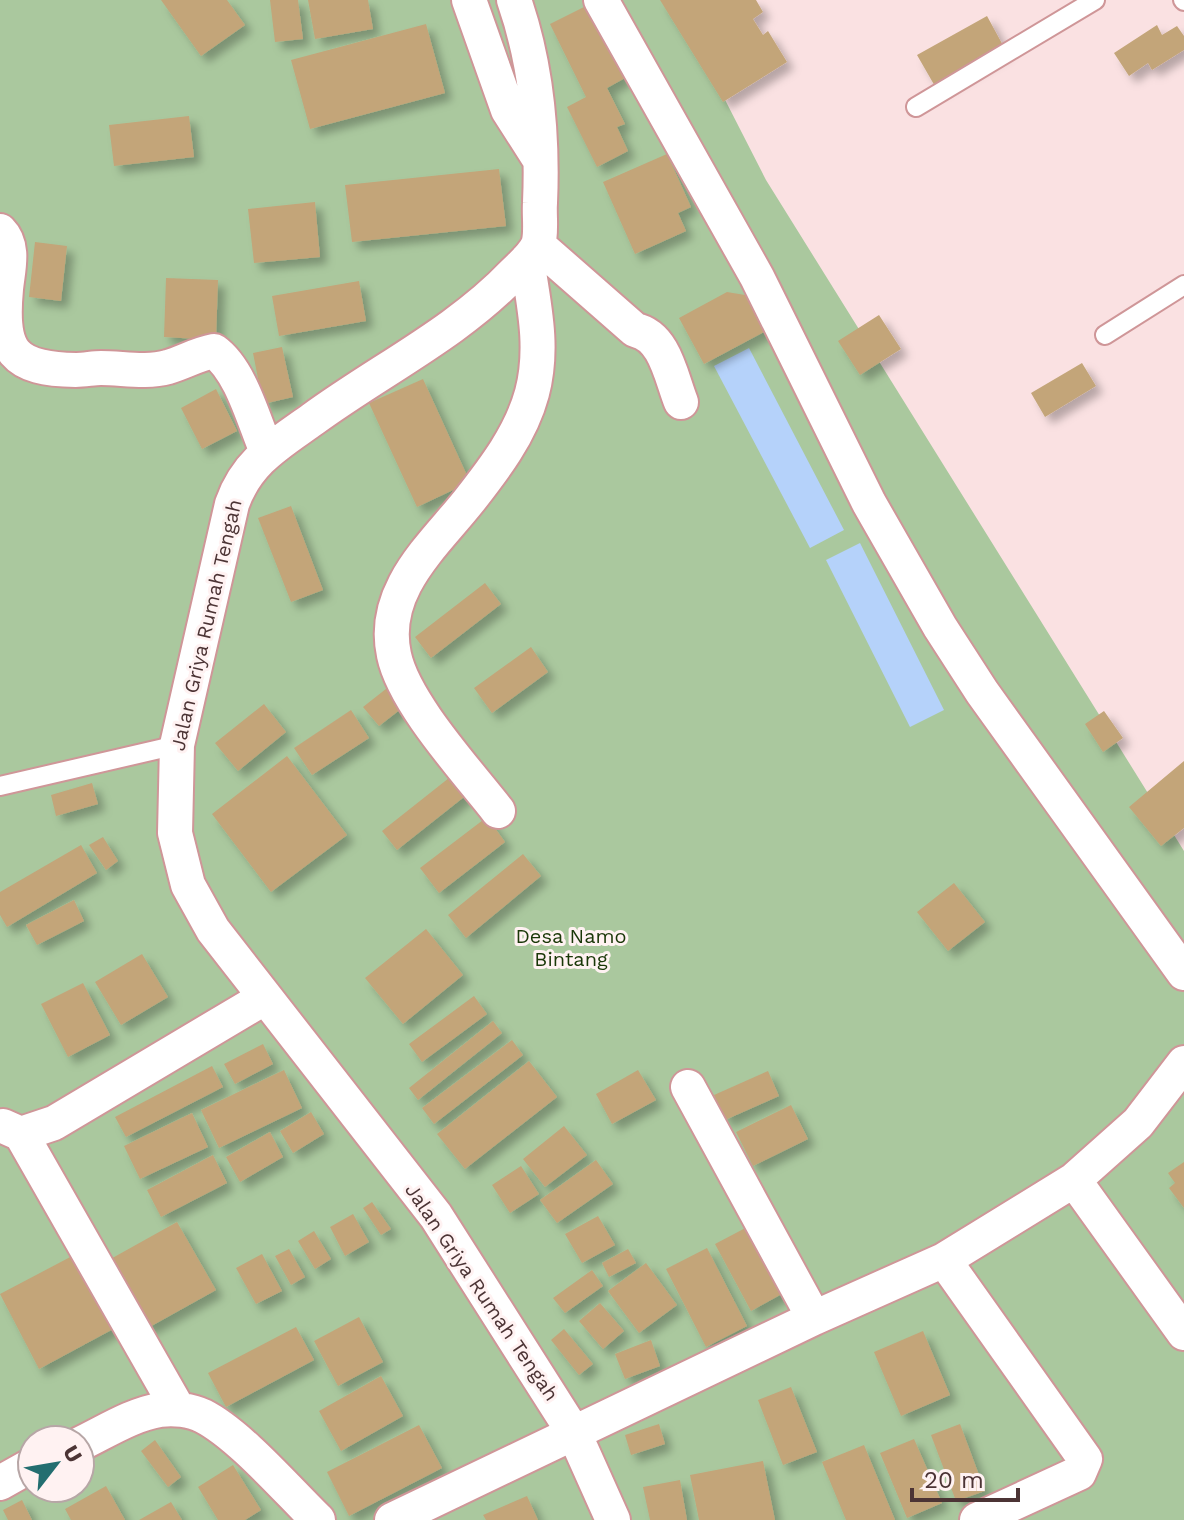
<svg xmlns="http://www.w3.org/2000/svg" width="1184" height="1520" font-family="'Work Sans',sans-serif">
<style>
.green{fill:#aac89e;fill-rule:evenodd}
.water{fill:#b5d2fa}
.building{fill:#c3a579;filter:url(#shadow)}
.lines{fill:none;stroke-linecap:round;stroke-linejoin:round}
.lane-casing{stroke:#cf9698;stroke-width:22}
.street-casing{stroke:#cf9698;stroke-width:38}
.lane{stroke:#fff;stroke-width:18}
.street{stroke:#fff;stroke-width:34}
.labels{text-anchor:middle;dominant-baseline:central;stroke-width:6;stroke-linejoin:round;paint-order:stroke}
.street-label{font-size:20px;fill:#4c3435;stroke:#fff2f2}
.park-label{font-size:20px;fill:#193707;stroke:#fff2f2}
</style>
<defs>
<filter id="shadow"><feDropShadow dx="7" dy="7" stdDeviation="4" flood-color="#0004"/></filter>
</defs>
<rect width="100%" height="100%" fill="#fae1e2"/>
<path class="green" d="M0,0H674L766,180L1184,851V1520H0ZM32,1440H80V1488H32Z"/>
<path class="water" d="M749,348L844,530L810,548L714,366Z
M860,543L944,710L910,727L826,560Z"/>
<path class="building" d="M161,0H227L245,25L201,56Z
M270,0H298L303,39L275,42Z
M308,0H368L373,29L315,39Z
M660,0H756L763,12L753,19L763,35L768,31L787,62L723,102Z
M588,5L625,78L607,88L625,124L617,127L628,151L597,167L567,107L586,97L550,24Z
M987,16L1005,49L936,88L917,55Z
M426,24L445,93L310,129L291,60Z
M1157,25L1162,35L1177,26L1184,36V50L1152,70L1148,63L1129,76L1114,53Z
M189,116L194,157L114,166L109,125Z
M667,154L691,207L678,213L686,231L635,254L603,182Z
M499,169L506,226L352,242L345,185Z
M315,202L320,257L254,263L248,209Z
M35,242L67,246L61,301L29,297Z
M166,278L218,280L216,340L164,337Z
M359,281L366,321L279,336L272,296Z
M727,292L757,297L775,326L704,364L679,318Z
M879,315L901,349L860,375L838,341Z
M282,347L293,397L263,404L253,353Z
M1082,363L1096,386L1045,417L1031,393Z
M423,379L470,482L417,507L369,403Z
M216,389L237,431L202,449L181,408Z
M291,506L323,590L291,602L258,518Z
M485,583L501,604L431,658L415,637Z
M531,647L548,672L492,713L474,688Z
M391,685L406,705L379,726L363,707Z
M264,704L286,732L238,771L215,743Z
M351,710L369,738L312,775L294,748Z
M1104,711L1123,738L1103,752L1085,724Z
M287,756L347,835L271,892L212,814Z
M1184,761V828L1161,846L1129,807Z
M454,774L469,793L397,850L382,831Z
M92,783L98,804L56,816L51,795Z
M487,817L505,842L439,893L420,868Z
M103,837L118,861L106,870L89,845Z
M81,845L97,873L7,927L0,915V892Z
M523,854L541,876L466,938L448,915Z
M954,883L985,922L948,951L917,912Z
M74,900L84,921L37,945L26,925Z
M426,929L463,975L403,1024L365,978Z
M142,954L168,997L121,1025L95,982Z
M83,983L110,1035L68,1057L41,1004Z
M474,996L487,1014L422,1062L409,1044Z
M493,1021L502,1033L418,1100L409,1088Z
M512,1040L523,1055L434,1124L422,1108Z
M263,1044L273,1064L235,1084L224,1064Z
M529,1061L557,1097L465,1169L437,1134Z
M212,1066L223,1087L126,1137L115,1117Z
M284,1070L302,1108L219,1148L201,1110Z
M638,1070L656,1100L612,1124L596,1094Z
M768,1071L779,1096L725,1120L714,1095Z
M791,1105L808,1139L753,1166L736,1132Z
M311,1112L324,1134L293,1153L280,1131Z
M192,1113L208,1147L140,1179L124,1146Z
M564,1126L587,1155L545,1187L523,1159Z
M270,1132L283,1157L240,1182L226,1157Z
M213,1155L227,1183L161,1217L147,1190Z
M596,1160L613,1184L557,1223L540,1200Z
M1184,1162V1208L1169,1188L1175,1183L1168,1173Z
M521,1166L539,1194L510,1213L492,1185Z
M372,1202L391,1229L381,1235L363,1208Z
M353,1214L369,1242L345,1256L330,1227Z
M598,1216L615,1245L582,1263L565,1234Z
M177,1222L216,1290L146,1329L107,1261Z
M753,1224L789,1290L751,1311L715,1244Z
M314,1231L331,1259L315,1269L298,1241Z
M707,1248L747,1326L706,1347L666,1269Z
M289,1249L305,1277L291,1285L275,1256Z
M628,1249L636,1263L609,1277L602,1263Z
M76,1254L115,1328L39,1369L0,1294Z
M262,1254L282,1291L256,1304L236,1268Z
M646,1263L677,1305L639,1333L608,1291Z
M592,1270L603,1286L565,1313L553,1298Z
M600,1303L624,1331L603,1349L579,1321Z
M359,1317L383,1362L338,1386L314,1341Z
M296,1327L314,1360L226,1407L208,1373Z
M564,1329L593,1364L579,1375L551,1340Z
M923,1331L950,1395L901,1416L874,1352Z
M651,1340L660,1366L625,1379L615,1354Z
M381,1376L403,1416L341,1451L319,1411Z
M791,1387L817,1452L783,1465L758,1400Z
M659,1424L665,1444L631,1455L625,1435Z
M960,1424L985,1491L956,1501L931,1435Z
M419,1425L442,1468L349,1516L327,1472Z
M914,1439L942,1503L907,1518L880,1453Z
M155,1440L181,1477L168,1487L141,1451Z
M864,1445L895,1520H846L822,1462Z
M763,1461L775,1520H699L690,1475Z
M233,1465L261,1510L245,1520H218L198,1487Z
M680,1480L687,1520H650L643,1487Z
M106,1486L125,1520H71L65,1509Z
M527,1496L538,1520H486L483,1515Z
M22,1500L32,1520H8L3,1510Z
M171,1502L182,1520H139Z"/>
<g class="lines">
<g class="lane-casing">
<path id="lane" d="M1183,0L1184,1
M916,107L1095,0
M1105,335L1184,285
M0,786L177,745"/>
</g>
<g class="street-casing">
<path id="street" d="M469,0L508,110L540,160
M514,0C537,66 543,133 540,203C539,215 542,234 538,245C533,256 522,265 514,273C457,333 380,370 313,419C278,444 247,461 232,504L177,745L175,833L188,885L213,930L436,1216L574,1433L613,1520
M601,0L757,277L869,503L940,627L982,692L1184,973
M0,231C15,246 8,269 6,289C0,352 13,369 76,370C85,370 93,368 101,368C123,368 146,373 168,367C184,362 198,354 214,351C241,370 254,422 267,452
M538,245L635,330C665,336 671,377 681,402
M498,811C467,771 404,703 394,655C380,591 432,547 468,502C494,469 521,434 532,393C544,348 534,305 527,260
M688,1087L814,1318
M3,1126L21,1134L54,1123L264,998
M21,1134L178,1409
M1074,1180L1184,1333
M944,1260L1085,1459L1079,1473L977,1520
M80,1444C105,1432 133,1414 160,1410C174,1408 191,1410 203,1416C240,1435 287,1490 318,1520
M0,1483L32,1465
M392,1520L814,1318L944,1260L1074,1180L1138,1123L1184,1063"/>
</g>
<use href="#lane" class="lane"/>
<use href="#street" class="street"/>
</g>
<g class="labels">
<g class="street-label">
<text transform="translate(206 625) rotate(-77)">Jalan Griya Rumah Tengah</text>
<text transform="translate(482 1292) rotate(56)">Jalan Griya Rumah Tengah</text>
</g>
<g class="park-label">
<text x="571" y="936">Desa Namo<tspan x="571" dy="23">Bintang</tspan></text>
</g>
</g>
<g transform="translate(56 1464) rotate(59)"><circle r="38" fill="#fff2f2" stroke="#b7a6a6" stroke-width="2"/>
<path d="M0-6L14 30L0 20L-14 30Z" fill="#236e70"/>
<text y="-12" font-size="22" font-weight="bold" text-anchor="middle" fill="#4c3435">U</text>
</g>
<path d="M912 1488v12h106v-12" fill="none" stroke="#4c3435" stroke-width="4"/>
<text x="924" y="1488" font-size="24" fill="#4c3435" stroke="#fff2f2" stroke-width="6" paint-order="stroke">20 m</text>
</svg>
